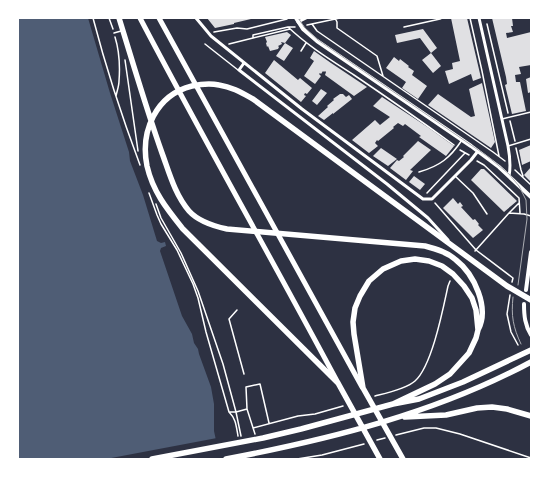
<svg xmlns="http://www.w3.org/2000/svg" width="549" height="477" font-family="Roboto,sans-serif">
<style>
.water{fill:#4f5d75}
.pier{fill:#2d3142}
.building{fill:#e0e0e3}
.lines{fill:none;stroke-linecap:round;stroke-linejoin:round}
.path{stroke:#fff;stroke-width:1.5}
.service{stroke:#fff;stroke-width:1.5}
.minor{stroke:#fff;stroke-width:3}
.tertiary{stroke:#fff;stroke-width:4}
.primary{stroke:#fff;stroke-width:5}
.trunk{stroke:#fff;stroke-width:5.5}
.tram{stroke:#abadb3;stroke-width:1}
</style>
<rect width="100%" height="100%" fill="#2d3142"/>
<path class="water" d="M18,18H88L110,93L129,152L130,161L143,195L157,241L161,243L165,242L166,246L161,248L160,251L182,316L192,334L194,343L198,349L199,354L211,387L214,404V431L220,459H18Z"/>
<path class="pier" d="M217,438L222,459H106Z"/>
<path class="building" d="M207,18H251V19L234,23V24L215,28Z
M451,18H467L481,78L473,81L471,74L449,84L445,71L453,69L452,63L460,61Z
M492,18H512L513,26H511L513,32L506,33L507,38L531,32V65L519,67L521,74L515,75L516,82H520L526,111L512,114L505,85L507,84L506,77Z
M423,29L437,48L431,53L420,38L397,43L395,35Z
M287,32L291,35L285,43L281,42L282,44L278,46L279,47L278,49L270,51L268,46L267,47L266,43L267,42L265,37Z
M285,43L293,48L284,61L276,56Z
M314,51L331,63L367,87L354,96L325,75L326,72L325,71L324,72L323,71L321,74L320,73L319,74L321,76L315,84L304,76L314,61L310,58Z
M431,53L441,66L433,73L422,60Z
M394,57L399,61L400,59L409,66L408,67L414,71L412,75L427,86L418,99L402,88L406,82L386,68Z
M274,60L298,80L300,78L312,88L307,94L305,93L304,95L306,96L301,102L265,73Z
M531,77V92L528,93L526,79Z
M482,83L495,142L491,148L428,105L438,94L471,117L475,116L469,89Z
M321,89L327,93L317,105L312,101Z
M340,94H343L346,97L349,95L352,99L333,114V113L324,120L318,116L328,107L327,106L334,100L333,99Z
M382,97L429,128L454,146L446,156L419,137L421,136L405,124L403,126L398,123L393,127L394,128L378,141L377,140L375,143L378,146L369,153L352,140L375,120L380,125L390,117L373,106Z
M418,141L431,150L410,170L413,171L406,180L390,168L397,160L399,161L404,157L403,156Z
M531,145V161L522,165L519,150Z
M381,148L397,159L388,166L373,156Z
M531,167V182L524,175Z
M481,169H484L517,201L504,212L471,180Z
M414,176L425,184L420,190L409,182Z
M453,198L458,204L460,202L463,206L461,207L473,220L475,219L479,224L478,225L483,230L473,238L443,208Z"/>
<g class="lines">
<path class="path" d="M93,18C106,68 122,117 140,165
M109,18L113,29
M335,18L337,22V28L377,56L383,76
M470,18L482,71L499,156
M312,24L317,31L493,152L505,161
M487,24L508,113
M307,25L340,18
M288,27C308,46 331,60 354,75C388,98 421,121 454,145
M214,32L237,28L247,29L287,19
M115,37C119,50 120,68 119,81C119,86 117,91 116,96
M253,38L290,29
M229,44L253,38V35L288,27H295
M301,51L306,43
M125,60L138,151
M510,121L515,141
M516,148L521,170L523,176
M460,150L469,155
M477,161L484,165L519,198L520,213
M515,170L531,185
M149,193L157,215L161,224L177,250L193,284L198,298L206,332L229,412C236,419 236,425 238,436
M427,193L465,153
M435,203L476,250L513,278L512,282
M156,204L161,218L181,253L198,291L223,364L236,412L241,436
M509,213L524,214L531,216
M475,251L509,213L519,203
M510,295L507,314L511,332L518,345
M375,396C387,393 406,389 415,381C432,366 443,309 448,286L450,281
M247,409L246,387L260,384L269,423
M230,412H236L247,409L255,434
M253,428L298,416L315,414L343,406
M396,435L424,428H436L460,434L531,458
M377,440L385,438
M297,459L322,455L364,444"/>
<path class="service" d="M404,27L440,19L442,18
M114,33L121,31
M205,44L238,70
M502,119L531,112
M508,146L531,139
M419,172C440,166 450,158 462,140
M455,176L473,193L487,214
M237,310L229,319L244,374"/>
<path class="minor" d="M196,18L211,36L302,109L423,199H432L471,160L478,151
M479,18L508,146C510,157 511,166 509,176
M298,22L306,18
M244,63L239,70L387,184L428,218L448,240"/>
<path class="tertiary" d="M296,18L303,29L317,41L471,146L499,167L531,197
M526,290L531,252
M524,304C524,316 525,325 531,335"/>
<path class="primary" d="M140,18C204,140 272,259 337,381
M159,18L362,387"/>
<path class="trunk" d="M119,18C133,63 146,108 162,153C169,172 175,195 189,211C198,221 213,226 227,229L425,246C436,249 447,252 456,260C474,274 490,308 478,330
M393,404L435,384L450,374L469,353L476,338L478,330L476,310L472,298L464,286L453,274L442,266L429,261L415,259L401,261L383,269L369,281L360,296L355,308L353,322L354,334L363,388L403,459
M405,417L446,415L477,408L492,407L507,409L531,416
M152,459L263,438L301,429L393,404L419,399L463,382L531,350
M226,459C331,439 436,413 531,362
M380,459L338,383L183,229C167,209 153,192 147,166C140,131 156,95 192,86C201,84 210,83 219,85C232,87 242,93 253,99L507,286L531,300"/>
<path class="tram" d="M298,18L305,28L318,40L487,156L509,174L519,186L526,200L527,219L518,285
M513,297C511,316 513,327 521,344"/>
</g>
<rect width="549" height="477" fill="none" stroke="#ffffff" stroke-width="38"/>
</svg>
